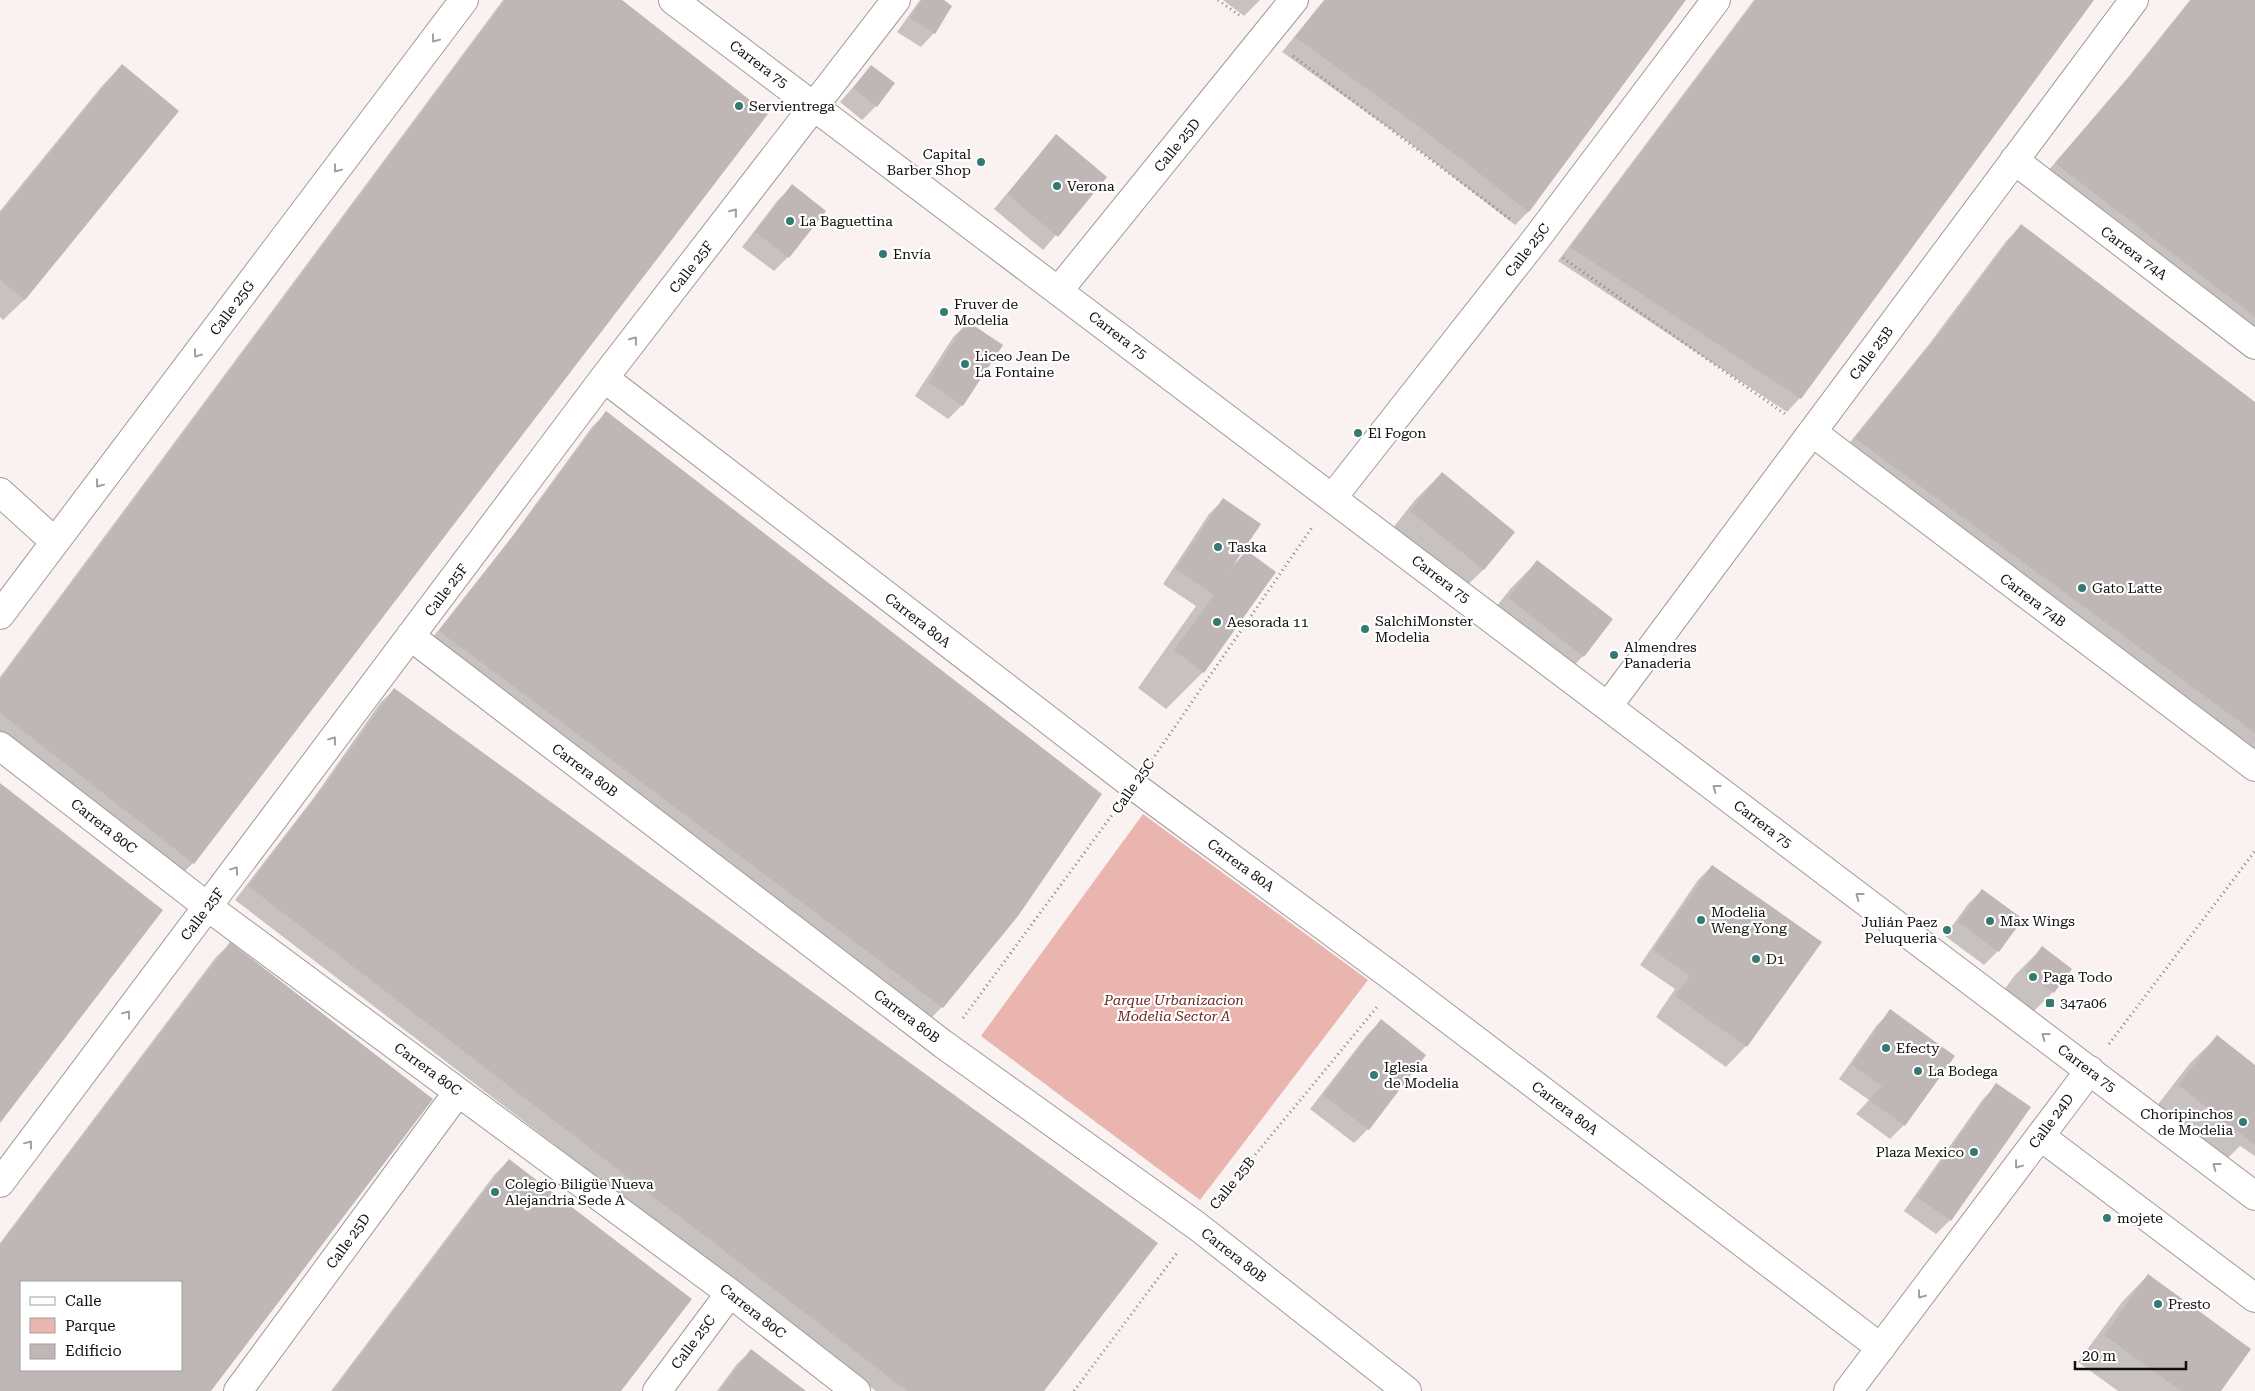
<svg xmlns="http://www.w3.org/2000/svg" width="2255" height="1391" font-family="'Roboto Serif',serif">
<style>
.green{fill:#eab5ae}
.shadow{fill:#0003;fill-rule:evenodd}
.building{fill:#bfb7b6;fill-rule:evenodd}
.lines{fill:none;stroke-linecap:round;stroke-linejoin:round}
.minor-casing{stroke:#a19a99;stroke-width:30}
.path{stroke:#878281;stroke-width:3;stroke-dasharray:1 4;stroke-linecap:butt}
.minor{stroke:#fff;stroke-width:28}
.oneway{stroke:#a09f9f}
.poi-dot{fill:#347a71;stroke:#fff;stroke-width:2}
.labels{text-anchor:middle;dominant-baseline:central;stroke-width:4.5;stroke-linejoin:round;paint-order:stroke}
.street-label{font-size:14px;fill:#110f0e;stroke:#fff}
.poi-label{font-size:14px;fill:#110f0e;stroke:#fff;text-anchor:start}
.park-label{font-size:14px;font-style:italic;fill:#6c2520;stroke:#fff}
</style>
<rect width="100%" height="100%" fill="#f9f2f1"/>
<path class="green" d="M1143,814L1368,980L1200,1200L981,1036Z"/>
<path class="shadow" d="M503,0H619L193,863L179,877L0,737V677Z
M920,0H941L934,33L921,47L897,32Z
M1223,0H1260L1244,16Z
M1324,0H1684L1528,212L1515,225L1407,141L1282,52Z
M1754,0H2092L1800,398L1787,412L1558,261Z
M2190,0H2255V341L2042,178L2130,75Z
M122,65L177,111L24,300L3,320L0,317V211L102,86Z
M871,67L876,106L862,120L840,102Z
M1056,136L1106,177L1043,250L994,209Z
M792,186L824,211L788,257L774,271L742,247L778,200Z
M2021,226L2255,403V757L1842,452L1930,343L2007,240Z
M968,323L962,405L948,419L915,396L954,336Z
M606,413L942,1007L928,1021L426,646L511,538L592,427Z
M1442,473L1513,532L1483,570L1456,596L1384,539L1415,500Z
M1223,500L1235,563L1246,552L1203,672L1166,709L1138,688L1196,606L1163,584L1209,514Z
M1537,562L1583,656L1557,683L1482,625L1511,588Z
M394,690L1041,1391H876L235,900L315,796L380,703Z
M1712,866L1746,1046L1726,1067L1656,1017L1675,989L1640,965L1698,880Z
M1982,890L2021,919L1998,951L1984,965L1945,936L1968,904Z
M230,944L210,1391H0V1243L216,957ZM21,1282H181V1370H21Z
M2042,948L2053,992L2026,1019L1998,998L2015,975Z
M1891,1011L1904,1125L1890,1139L1856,1114L1869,1100L1839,1079L1877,1025Z
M1381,1021L1424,1056L1368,1129L1354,1143L1310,1109L1367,1035Z
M2217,1037L2255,1067V1156L2240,1146L2220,1166L2152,1112L2190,1063Z
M1997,1085L2029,1107L1950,1220L1936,1234L1904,1211L1983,1099Z
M509,1160L619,1391H331L495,1174Z
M2148,1275L2219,1391H2118L2078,1362L2122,1302Z
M751,1351L804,1391H717L737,1364Z"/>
<path class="building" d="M505,0H622L768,114L194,864L0,713V680Z
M922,0H944L952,6L935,34L910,18Z
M1325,0H1686L1529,212L1421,128L1295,37Z
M1756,0H2094L1801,399L1570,247Z
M2191,0H2255V317L2055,163L2144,60Z
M122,64L179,111L25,300L0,280V214Z
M871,65L895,83L877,107L853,88Z
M1056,134L1107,177L1058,237L1007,194Z
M792,184L826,211L789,258L755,232Z
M2021,224L2255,402V733L1855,438L1944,328Z
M967,321L1003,345L963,406L928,382Z
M606,411L1102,794L1018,916L943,1008L439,631L524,522Z
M1442,472L1515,532L1484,570L1410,511Z
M1223,498L1261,524L1222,582L1246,550L1276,572L1204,673L1174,650L1214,595L1176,569Z
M1537,560L1613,619L1584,657L1508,598Z
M394,688L1158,1243L1044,1391H907L248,886L328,781Z
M0,783L163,910L0,1123Z
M1712,865L1822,942L1747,1047L1675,996L1690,976L1653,950Z
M1982,889L2023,919L1999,952L1958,922Z
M230,942L433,1099L211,1391H0V1245ZM21,1282H181V1370H21Z
M2042,946L2072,969L2054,993L2024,971Z
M1890,1009L1955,1056L1905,1126L1869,1100L1882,1086L1852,1065Z
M1381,1019L1426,1055L1369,1130L1323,1095Z
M2217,1035L2255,1065V1145L2178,1085Z
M1996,1083L2031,1107L1951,1221L1917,1197Z
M509,1159L692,1299L621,1391H333Z
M2148,1274L2251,1349L2221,1391H2181L2104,1335Z
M751,1349L806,1391H719Z"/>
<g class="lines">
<g class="minor-casing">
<path id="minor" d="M673,0L2255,1196
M2014,160L2255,345
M1059,290L1294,0
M604,378L1134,786L1398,981L1881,1348
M1812,432L2255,767
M0,492L55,542
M1333,497L1536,239L1716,0
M0,615L464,0
M410,636L943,1044L1197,1226L1407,1391
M1608,706L2134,0
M0,746L208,907L730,1293L856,1391
M2040,1136L2255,1298
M0,1183L604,378L896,0
M238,1391L458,1092
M657,1391L730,1293
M1848,1391L2090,1070"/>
</g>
<path class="path" d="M1218,0L1240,16
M1293,56L1510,219
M1563,258L1785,414
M1152,760L1313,526
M963,1018L1115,811
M2109,1044L2255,851
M1217,1201L1377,1007
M1074,1391L1177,1253"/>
<use href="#minor" class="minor"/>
</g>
<defs><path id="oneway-chevron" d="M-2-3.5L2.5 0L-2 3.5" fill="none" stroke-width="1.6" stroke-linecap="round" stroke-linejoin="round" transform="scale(1.25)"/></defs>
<g class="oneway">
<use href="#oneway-chevron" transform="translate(435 39) rotate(127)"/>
<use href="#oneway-chevron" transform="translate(337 169) rotate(127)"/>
<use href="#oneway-chevron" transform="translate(734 212) rotate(-52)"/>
<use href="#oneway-chevron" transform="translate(634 340) rotate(-52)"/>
<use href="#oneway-chevron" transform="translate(197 354) rotate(127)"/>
<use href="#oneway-chevron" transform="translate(99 484) rotate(127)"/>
<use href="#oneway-chevron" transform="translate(333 740) rotate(-53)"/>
<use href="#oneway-chevron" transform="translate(1716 788) rotate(-143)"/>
<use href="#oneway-chevron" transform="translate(235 870) rotate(-53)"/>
<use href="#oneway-chevron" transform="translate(1859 896) rotate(-143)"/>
<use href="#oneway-chevron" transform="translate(127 1014) rotate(-53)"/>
<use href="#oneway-chevron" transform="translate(2045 1036) rotate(-143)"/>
<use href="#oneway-chevron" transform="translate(29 1144) rotate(-53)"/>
<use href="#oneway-chevron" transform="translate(2018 1165) rotate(127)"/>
<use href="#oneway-chevron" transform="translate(2216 1166) rotate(-143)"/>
<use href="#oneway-chevron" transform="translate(1921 1295) rotate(127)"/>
</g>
<g class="poi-dot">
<circle cx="739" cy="106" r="5"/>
<circle cx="981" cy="162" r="5"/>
<circle cx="1057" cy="186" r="5"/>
<circle cx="790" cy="221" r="5"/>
<circle cx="883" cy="254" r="5"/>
<circle cx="944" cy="312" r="5"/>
<circle cx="965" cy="364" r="5"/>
<circle cx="1358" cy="433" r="5"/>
<circle cx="1218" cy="547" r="5"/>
<circle cx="2082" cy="588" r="5"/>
<circle cx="1217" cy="622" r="5"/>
<circle cx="1365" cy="629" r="5"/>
<circle cx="1614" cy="655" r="5"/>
<circle cx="1701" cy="920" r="5"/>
<circle cx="1990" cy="921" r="5"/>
<circle cx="1947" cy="930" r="5"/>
<circle cx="1756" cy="959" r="5"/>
<circle cx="2033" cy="977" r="5"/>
<rect x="2045" y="998" width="10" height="10" rx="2.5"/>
<circle cx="1886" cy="1048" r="5"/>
<circle cx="1918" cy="1071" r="5"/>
<circle cx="1374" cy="1075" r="5"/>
<circle cx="2243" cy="1122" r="5"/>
<circle cx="1974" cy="1152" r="5"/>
<circle cx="495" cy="1192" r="5"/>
<circle cx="2107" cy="1218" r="5"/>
<circle cx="2158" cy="1304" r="5"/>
</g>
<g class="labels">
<g class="street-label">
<text transform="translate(759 64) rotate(37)">Carrera 75</text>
<text transform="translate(1177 145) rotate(-51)">Calle 25D</text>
<text transform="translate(1527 250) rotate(-52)">Calle 25C</text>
<text transform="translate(2134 253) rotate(37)">Carrera 74A</text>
<text transform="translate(691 267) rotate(-52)">Calle 25F</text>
<text transform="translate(232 308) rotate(-53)">Calle 25G</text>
<text transform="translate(1118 335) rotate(37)">Carrera 75</text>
<text transform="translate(1871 353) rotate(-53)">Calle 25B</text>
<text transform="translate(1441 579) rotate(37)">Carrera 75</text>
<text transform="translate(446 590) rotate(-53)">Calle 25F</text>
<text transform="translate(2033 600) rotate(37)">Carrera 74B</text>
<text transform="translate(918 620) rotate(38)">Carrera 80A</text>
<text transform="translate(585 770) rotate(37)">Carrera 80B</text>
<text transform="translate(1133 786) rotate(-55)">Calle 25C</text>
<text transform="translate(1763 824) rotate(37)">Carrera 75</text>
<text transform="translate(104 826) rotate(38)">Carrera 80C</text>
<text transform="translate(1241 865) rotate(36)">Carrera 80A</text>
<text transform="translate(202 914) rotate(-53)">Calle 25F</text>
<text transform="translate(907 1016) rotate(37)">Carrera 80B</text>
<text transform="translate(2087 1068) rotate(37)">Carrera 75</text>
<text transform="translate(428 1069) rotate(36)">Carrera 80C</text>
<text transform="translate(1565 1108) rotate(37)">Carrera 80A</text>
<text transform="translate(2051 1121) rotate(-53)">Calle 24D</text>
<text transform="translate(1232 1183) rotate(-51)">Calle 25B</text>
<text transform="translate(348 1241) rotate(-54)">Calle 25D</text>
<text transform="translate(1234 1255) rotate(38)">Carrera 80B</text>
<text transform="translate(753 1311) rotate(38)">Carrera 80C</text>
<text transform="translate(693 1342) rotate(-53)">Calle 25C</text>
</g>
<g class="poi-label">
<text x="749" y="106">Servientrega</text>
<text x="971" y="154" text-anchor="end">Capital<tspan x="971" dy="16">Barber Shop</tspan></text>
<text x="1067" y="186">Verona</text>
<text x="800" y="221">La Baguettina</text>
<text x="893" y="254">Envía</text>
<text x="954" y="304">Fruver de<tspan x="954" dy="16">Modelia</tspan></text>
<text x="975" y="356">Liceo Jean De<tspan x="975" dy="16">La Fontaine</tspan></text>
<text x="1368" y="433">El Fogon</text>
<text x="1228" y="547">Taska</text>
<text x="2092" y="588">Gato Latte</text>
<text x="1375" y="621">SalchiMonster<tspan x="1375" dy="16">Modelia</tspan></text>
<text x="1227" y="622">Aesorada 11</text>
<text x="1624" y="647">Almendres<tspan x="1624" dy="16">Panaderia</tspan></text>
<text x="1711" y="912">Modelia<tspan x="1711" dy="16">Weng Yong</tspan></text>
<text x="2000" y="921">Max Wings</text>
<text x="1937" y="922" text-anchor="end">Julián Paez<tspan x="1937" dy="16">Peluqueria</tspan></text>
<text x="1766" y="959">D1</text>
<text x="2043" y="977">Paga Todo</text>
<text x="2060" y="1003">347a06</text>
<text x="1896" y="1048">Efecty</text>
<text x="1384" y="1067">Iglesia<tspan x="1384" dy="16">de Modelia</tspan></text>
<text x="1928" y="1071">La Bodega</text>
<text x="2233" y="1114" text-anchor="end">Choripinchos<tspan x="2233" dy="16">de Modelia</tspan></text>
<text x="1964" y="1152" text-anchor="end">Plaza Mexico</text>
<text x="505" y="1184">Colegio Biligüe Nueva<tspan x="505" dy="16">Alejandria Sede A</tspan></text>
<text x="2117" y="1218">mojete</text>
<text x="2168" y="1304">Presto</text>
</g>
<g class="park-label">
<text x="1174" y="1000">Parque Urbanizacion<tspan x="1174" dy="16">Modelia Sector A</tspan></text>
</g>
</g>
<rect x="20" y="1281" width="162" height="90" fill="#ffffff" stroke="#a09f9f"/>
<rect x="30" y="1297" width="25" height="8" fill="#ffffff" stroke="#a09f9f"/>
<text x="65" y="1306" font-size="15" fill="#110f0e">Calle</text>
<rect x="30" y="1318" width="25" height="15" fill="#eab5ae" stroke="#a09f9f"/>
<text x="65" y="1331" font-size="15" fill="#110f0e">Parque</text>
<rect x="30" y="1344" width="25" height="15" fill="#bfb7b6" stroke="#a09f9f"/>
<text x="65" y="1356" font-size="15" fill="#110f0e">Edificio</text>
<path d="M2075 1361v8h111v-8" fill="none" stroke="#110f0e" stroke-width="2.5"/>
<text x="2082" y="1361" font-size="15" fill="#110f0e" stroke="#ffffff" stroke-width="4" paint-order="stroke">20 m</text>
</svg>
